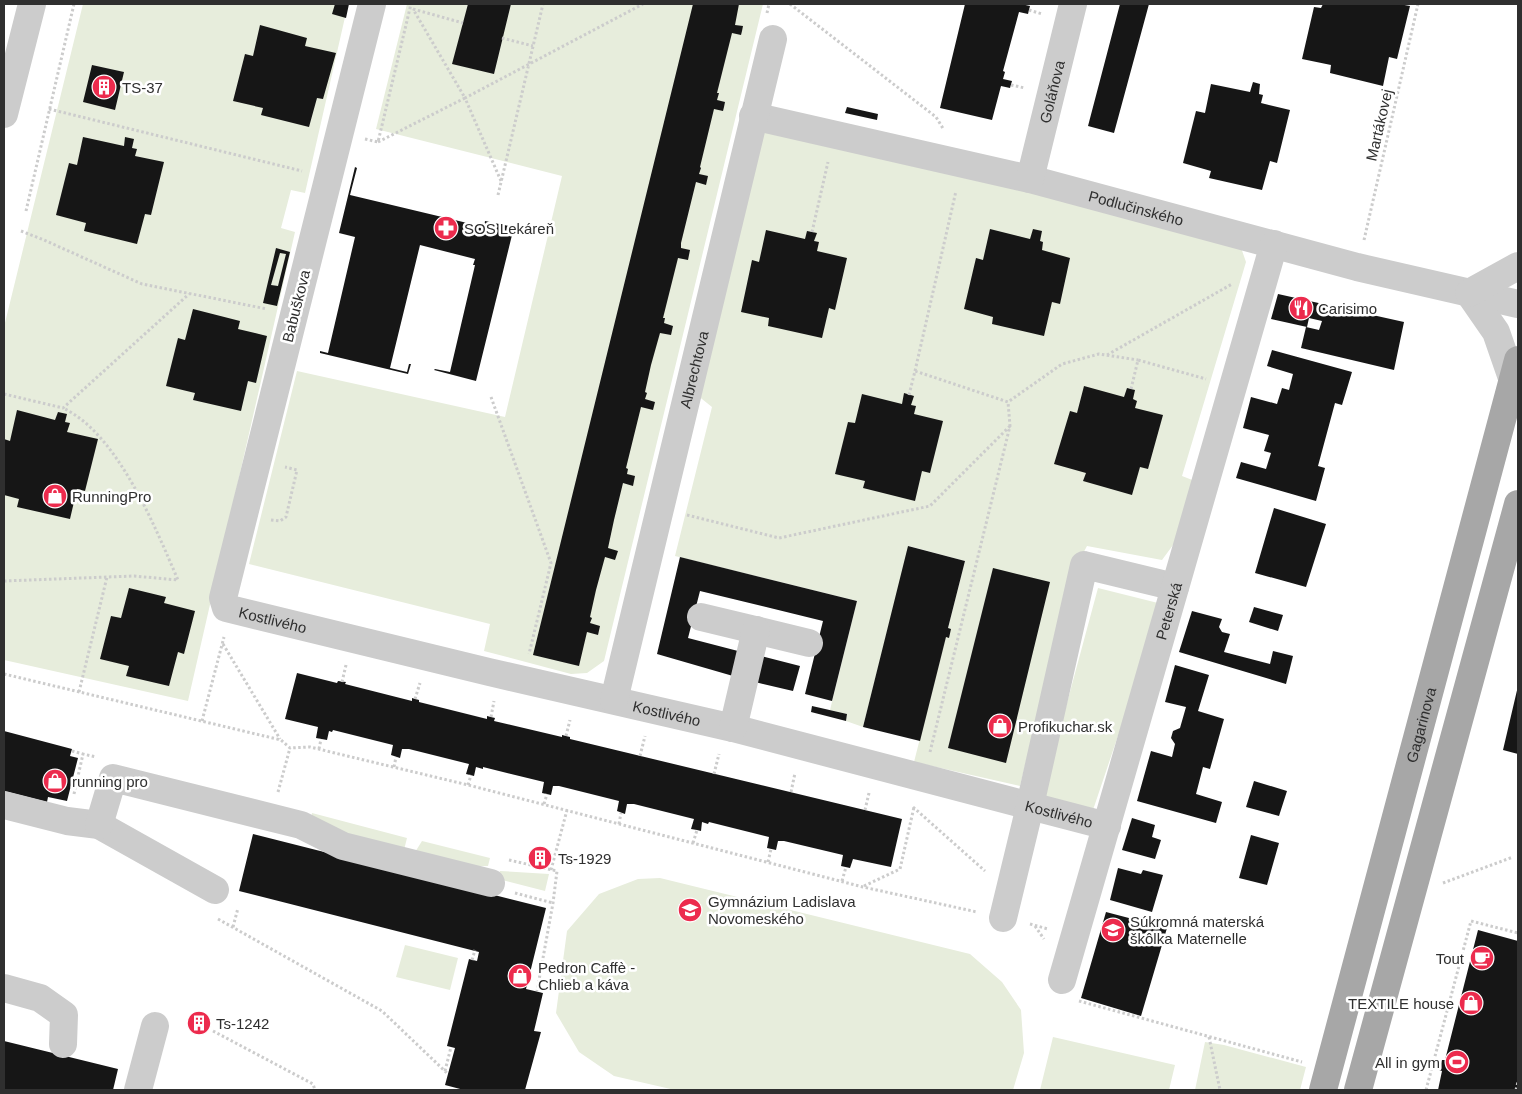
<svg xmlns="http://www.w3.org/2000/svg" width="1522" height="1094" font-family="Arial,sans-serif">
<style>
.green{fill:#e7eddc}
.building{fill:#161616;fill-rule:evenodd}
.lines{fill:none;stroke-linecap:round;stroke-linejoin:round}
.path{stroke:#ccc;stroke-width:3;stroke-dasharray:2.5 2.5;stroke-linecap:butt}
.minor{stroke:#ccc;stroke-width:28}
.major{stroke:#a7a7a7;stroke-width:28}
.labels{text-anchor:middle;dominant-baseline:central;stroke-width:5;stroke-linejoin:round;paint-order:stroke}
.poi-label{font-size:15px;fill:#2f2f2f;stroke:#fff;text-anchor:start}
.street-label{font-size:15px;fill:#2f2f2f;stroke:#fff}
</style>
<rect width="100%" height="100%" fill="#fff"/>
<path class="green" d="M83,4H348L305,193L291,190L281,228L295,232L188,701L4,660V327Z
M407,4H763L604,661L587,673L571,674L484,651L490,624L249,564L297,371L505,417L562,176L376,129Z
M760,125L1238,239L1246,262L1182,476L1200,483L1187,526L1162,560L1087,546L1072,574L1020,786L914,762L965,561L909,546L863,727L846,721L847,714L830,710L857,601L675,556L712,407L697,395Z
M1098,588L1158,603L1130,700L1093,810L1044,797L1064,714Z
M312,813L407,838L403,854L355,842L311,819Z
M422,841L490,858L488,866L451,867L412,857Z
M500,871L549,874L545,891L498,879Z
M660,878L970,954L1002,982L1021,1010L1024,1053L1013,1090H675L614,1076L579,1052L556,1013L567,931L599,894L638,879Z
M405,945L458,958L450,990L396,977Z
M1053,1037L1175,1065L1169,1090H1040Z
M1205,1042L1224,1045L1306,1067L1300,1090H1195Z"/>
<path class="building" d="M335,4H349L346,18L332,14Z
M468,4H511L494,74L452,64Z
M693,4H739L735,25L743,26L742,31L741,35L732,33L717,93H719L717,100L725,102L724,107L723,111L714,109L700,167L701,168L699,174L708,176L706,185L696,182L681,243V248L690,250L688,260L678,258L663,318H665L664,323L673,326L671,335L660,333L651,365L645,392L647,393L645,399L655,402L653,410L641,407L626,468L628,469L627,474L635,476L633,486L623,483L614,520L608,548L618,551L615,560L605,557L596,590L590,617L592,618L590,623L600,626L598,635L587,632L579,666L533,655Z
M965,4H1021L1030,6L1028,14L1019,12L1003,71L1005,72L1003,79L1012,81L1010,88L1001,86L992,120L940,108Z
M1120,4H1149L1114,133L1088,126Z
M1323,4H1399L1410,6L1397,59L1389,57L1383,86L1330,73L1331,65L1302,59L1314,7L1321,8Z
M260,25L307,38L305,46L336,53L323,99L317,98L309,127L261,115L263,108L233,101L245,54L253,56Z
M92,65L124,72L115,110L83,102Z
M1253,82L1260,84L1259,94L1263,95L1261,103L1290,110L1277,163L1270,161L1262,190L1209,178L1211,171L1183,163L1196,111L1205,113L1211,84L1250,92Z
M847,107L878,114L877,120L845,113Z
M83,137L124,146L125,137L134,139L132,148L137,149L135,156L164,162L151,215L145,214L137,244L84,231L86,223L56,215L69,163L77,165Z
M355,167L357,168L350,195L484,227L485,221L514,227L476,381L434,370L435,369L450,372L475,265H473L475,259L420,245L390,368L407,372L409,364H411L408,374L320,353V351L328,353L355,237L339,233Z
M990,229L1030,239L1033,229L1042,231L1040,241L1043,242L1042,250L1070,258L1060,304L1052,302L1044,336L992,324L993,317L964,309L976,258L983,260Z
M766,230L805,239L807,231L817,233L814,241L819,242L817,251L847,258L835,310L829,308L822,338L768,326L769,318L741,312L752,260L759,262Z
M276,248L290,252L277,306L263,303ZM280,253L286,254L278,286L271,285Z
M1278,294L1404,322L1394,370L1301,348L1306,327L1319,330L1322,321L1309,318L1307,327L1271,319Z
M193,309L240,321L238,329L267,336L256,383L248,381L241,411L193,400L195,393L166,386L178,338L185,340Z
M1272,350L1352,372L1342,405L1335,403L1318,466L1325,468L1316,501L1236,478L1241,462L1266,469L1271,453L1264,451L1269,435L1243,428L1251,397L1277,404L1282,388L1289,390L1293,374L1267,366Z
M1084,386L1124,397L1127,388L1135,390L1133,399L1137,401L1135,408L1163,415L1148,469L1140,467L1132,495L1083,481L1086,473L1054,464L1070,411L1077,413Z
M904,393L914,396L911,405L916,406L914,414L943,421L930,473L922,471L915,501L863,488L865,481L835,474L848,422L855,423L862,394L902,404Z
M17,410L55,420L58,412L67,414L65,422L70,423L67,432L98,439L85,491L77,489L70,519L17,507L19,499L4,495V439L10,441Z
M1274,508L1326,524L1306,587L1255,573Z
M908,546L965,561L948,628L951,629L949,638L946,637L920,741L863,727Z
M680,557L857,601L832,701L805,694L823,621L700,591L688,638L738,651L733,676L657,654Z
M993,568L1050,582L1006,763L948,748Z
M129,588L166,597L164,603L195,611L184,654L178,652L169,686L126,676L129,666L100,659L111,616L121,618Z
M1254,607L1283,615L1278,631L1249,622Z
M1192,611L1222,619L1219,627L1222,632L1230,634L1224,652L1270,664L1273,651L1293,656L1286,684L1179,652Z
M761,656L800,666L793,691L755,682Z
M1175,665L1209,675L1198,711L1224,719L1210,769L1203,767L1196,794L1222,802L1216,823L1137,801L1151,751L1172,757L1175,744L1171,738L1173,731L1180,728L1186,707L1165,702Z
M297,673L337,683L338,681L346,682L345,684L412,701V698L419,700V702L487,719V716L495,718L494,721L562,737V735L570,737V739L902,819L891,867L853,859L850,868L841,866L843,855L784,841H778L776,850L767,848L769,837L709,822L708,824L702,822L701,831L697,830L691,829L694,819L634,804H627L625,814L617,811L619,801L559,786H553L551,795L542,793L544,782L483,767V769L476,767L474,776L466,774L469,764L409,749H402L400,758L391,755L393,745L333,730L332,732L329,731L327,740L316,738L318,727L285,719Z
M1518,686V754L1503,750Z
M812,706L847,714L846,721L811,712Z
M4,731L72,749L70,756L78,758L67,801L48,797L47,802L4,791Z
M1254,781L1287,791L1279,816L1246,807Z
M1132,818L1155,825L1152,837L1161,840L1155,859L1122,850Z
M253,834L546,908L526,989L543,993L534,1031L541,1032L525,1090H464L445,1085L455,1048L447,1046L469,959L477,961L479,952L239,891Z
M1251,835L1279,843L1267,885L1239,878Z
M535,853L547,857L546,864L533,860Z
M1118,868L1141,874L1143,870L1163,875L1152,912L1110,900Z
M1106,912L1167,928L1141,1016L1081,998Z
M1478,930L1518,941V1090H1438L1442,1071L1439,1070L1442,1060H1445Z
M195,1014L207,1019L202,1031L191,1026Z
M4,1041L118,1069L113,1090H4Z"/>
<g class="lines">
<path class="path" d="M790,4L936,117L944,130
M413,9L463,23
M1029,10L1042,14
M767,13L769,4
M502,38L533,46
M1011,85L1025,88
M49,109L302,171
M365,139L378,142L411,4
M378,142L465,98L413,9
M501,181L465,98L643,4
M498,195L543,4
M26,211L74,4
M21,231L44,240L142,284L267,309
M812,232L828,162
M1364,240L1418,4
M1107,355L1232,284
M915,371L956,191
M1131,389L1138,360L1206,379
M4,394L63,408L189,294
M909,395L915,371L1008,402L1062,364L1099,354L1138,360
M491,397L551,563L529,654
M687,515L779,538L930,506L1010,426
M271,520L280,521L286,517L297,470L285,467
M4,581L134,576L178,580C155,527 118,434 63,408
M223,644L280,739
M4,674L281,740L290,748L310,747L468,785L863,887L977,912
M342,682L346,665
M79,692L107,577
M415,699L420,683
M491,717L494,701
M202,721L224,637
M566,736L570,720
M319,749L321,739
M72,751L83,754
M930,752L1010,426L1008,402
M640,756L645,736
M394,767L396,757
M714,774L719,754
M468,785L471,775
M278,792L290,748
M791,792L795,773
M74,794L83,754L96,757
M544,804L547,794
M913,807L985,871
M865,810L869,793
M619,824L621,813
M693,843L697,830
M509,860L557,871L553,903L537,991
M768,862L771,849
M551,870L567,810
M842,881L846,867
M1443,883L1513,857
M864,886L900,869L914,807
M515,893L553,903
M218,919L382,1011L448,1074
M1030,924L1048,929
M1035,926L1044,939
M233,927L238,908
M472,960L475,950
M1079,1001L1302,1062
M213,1031L313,1084L315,1090
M1209,1037L1220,1090
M445,1071L451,1047
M1426,1090L1471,921L1518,933
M1516,1090L1518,1082"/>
<g class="minor">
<path id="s1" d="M372,4L223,598L226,608L489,672L733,728L1107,826"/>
<path d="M4,114L32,4"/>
<path id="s2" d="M753,116L1030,179L1357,267L1518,304"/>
<path id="s3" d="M1030,179L1073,4"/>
<path d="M1469,293L1496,332L1513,381"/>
<path d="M1469,293L1518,266"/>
<path d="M701,617L809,643"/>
<path id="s4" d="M614,700L773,39"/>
<path d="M733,728L756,630"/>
<path d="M4,805L67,821L99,825L215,890"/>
<path d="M99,825L113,778L301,825L343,846L491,883"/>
<path d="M1003,918L1026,823L1084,565L1175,587"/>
<path id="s5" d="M1062,980L1274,244"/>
<path d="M4,988L40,998L64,1015L63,1044"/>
<path d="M138,1090L155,1026"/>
</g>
<g class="major">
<path id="s6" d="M1323,1090L1518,360"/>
<path d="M1358,1090L1518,504"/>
</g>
</g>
<defs>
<g id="building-disc" transform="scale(1.25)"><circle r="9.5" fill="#ec2b4d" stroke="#fff"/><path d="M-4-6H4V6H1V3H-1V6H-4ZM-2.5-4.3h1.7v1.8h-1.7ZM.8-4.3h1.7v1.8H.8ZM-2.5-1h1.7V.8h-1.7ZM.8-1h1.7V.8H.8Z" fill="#fff"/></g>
<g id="pharmacy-disc" transform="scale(1.25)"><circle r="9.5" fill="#ec2b4d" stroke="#fff"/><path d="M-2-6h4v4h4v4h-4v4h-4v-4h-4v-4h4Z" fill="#fff"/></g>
<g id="restaurant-disc" transform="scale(1.25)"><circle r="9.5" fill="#ec2b4d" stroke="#fff"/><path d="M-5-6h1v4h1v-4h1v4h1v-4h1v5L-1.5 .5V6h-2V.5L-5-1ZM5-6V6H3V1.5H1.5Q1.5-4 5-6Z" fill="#fff"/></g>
<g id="shop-disc" transform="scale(1.25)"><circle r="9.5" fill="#ec2b4d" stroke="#fff"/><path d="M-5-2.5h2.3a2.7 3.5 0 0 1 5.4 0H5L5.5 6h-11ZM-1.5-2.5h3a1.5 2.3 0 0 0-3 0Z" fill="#fff"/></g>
<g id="school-disc" transform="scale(1.25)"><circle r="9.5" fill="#ec2b4d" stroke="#fff"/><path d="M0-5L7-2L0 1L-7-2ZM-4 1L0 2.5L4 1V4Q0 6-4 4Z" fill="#fff"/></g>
<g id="cafe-disc" transform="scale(1.25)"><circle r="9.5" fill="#ec2b4d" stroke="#fff"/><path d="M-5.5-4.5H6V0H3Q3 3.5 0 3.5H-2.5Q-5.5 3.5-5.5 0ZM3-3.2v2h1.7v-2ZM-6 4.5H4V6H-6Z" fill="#fff"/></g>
<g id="stadium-disc" transform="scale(1.25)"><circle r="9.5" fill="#ec2b4d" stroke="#fff"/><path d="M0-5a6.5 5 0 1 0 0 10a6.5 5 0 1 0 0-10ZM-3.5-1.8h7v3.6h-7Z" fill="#fff"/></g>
</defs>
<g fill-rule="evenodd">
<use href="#building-disc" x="104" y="87"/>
<use href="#pharmacy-disc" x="446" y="228"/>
<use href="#restaurant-disc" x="1301" y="308"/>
<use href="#shop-disc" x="55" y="496"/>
<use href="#shop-disc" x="1000" y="726"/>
<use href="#shop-disc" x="55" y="781"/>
<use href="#building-disc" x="540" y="858"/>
<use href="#school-disc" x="690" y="910"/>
<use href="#school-disc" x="1113" y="930"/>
<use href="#cafe-disc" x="1482" y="958"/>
<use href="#shop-disc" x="520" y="976"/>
<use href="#shop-disc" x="1471" y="1003"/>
<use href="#building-disc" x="199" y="1023"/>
<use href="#stadium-disc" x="1457" y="1062"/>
</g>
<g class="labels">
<g class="poi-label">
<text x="122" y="87">TS-37</text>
<text x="464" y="228">SOS Lekáreň</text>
<text x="1318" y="308">Carisimo</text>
<text x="72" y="496">RunningPro</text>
<text x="1018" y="726">Profikuchar.sk</text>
<text x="72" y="781">running pro</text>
<text x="558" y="858">Ts-1929</text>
<text x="708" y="901">Gymnázium Ladislava<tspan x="708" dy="17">Novomeského</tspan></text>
<text x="1130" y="921">Súkromná materská<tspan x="1130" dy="17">škôlka Maternelle</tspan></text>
<text x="1464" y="958" text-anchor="end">Tout</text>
<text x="538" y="967">Pedron Caffè -<tspan x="538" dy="17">Chlieb a káva</tspan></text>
<text x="1454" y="1003" text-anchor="end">TEXTILE house</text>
<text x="216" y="1023">Ts-1242</text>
<text x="1440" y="1062" text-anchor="end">All in gym</text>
</g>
<g class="street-label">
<text stroke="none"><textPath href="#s3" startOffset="90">Goláňova</textPath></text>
<text transform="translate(1379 125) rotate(-77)">Martákovej</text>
<text stroke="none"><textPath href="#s2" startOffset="394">Podlučinského</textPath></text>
<text transform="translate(296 306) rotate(-76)">Babuškova</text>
<text stroke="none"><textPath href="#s4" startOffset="340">Albrechtova</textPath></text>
<text stroke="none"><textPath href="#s5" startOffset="384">Peterská</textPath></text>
<text stroke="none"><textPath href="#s1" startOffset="671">Kostlivého</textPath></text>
<text stroke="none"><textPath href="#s1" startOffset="1076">Kostlivého</textPath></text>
<text stroke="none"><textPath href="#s6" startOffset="378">Gagarinova</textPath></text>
<text stroke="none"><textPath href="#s1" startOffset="1481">Kostlivého</textPath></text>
</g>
</g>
<rect width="1522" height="1094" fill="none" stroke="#2f2f2f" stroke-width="10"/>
</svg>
